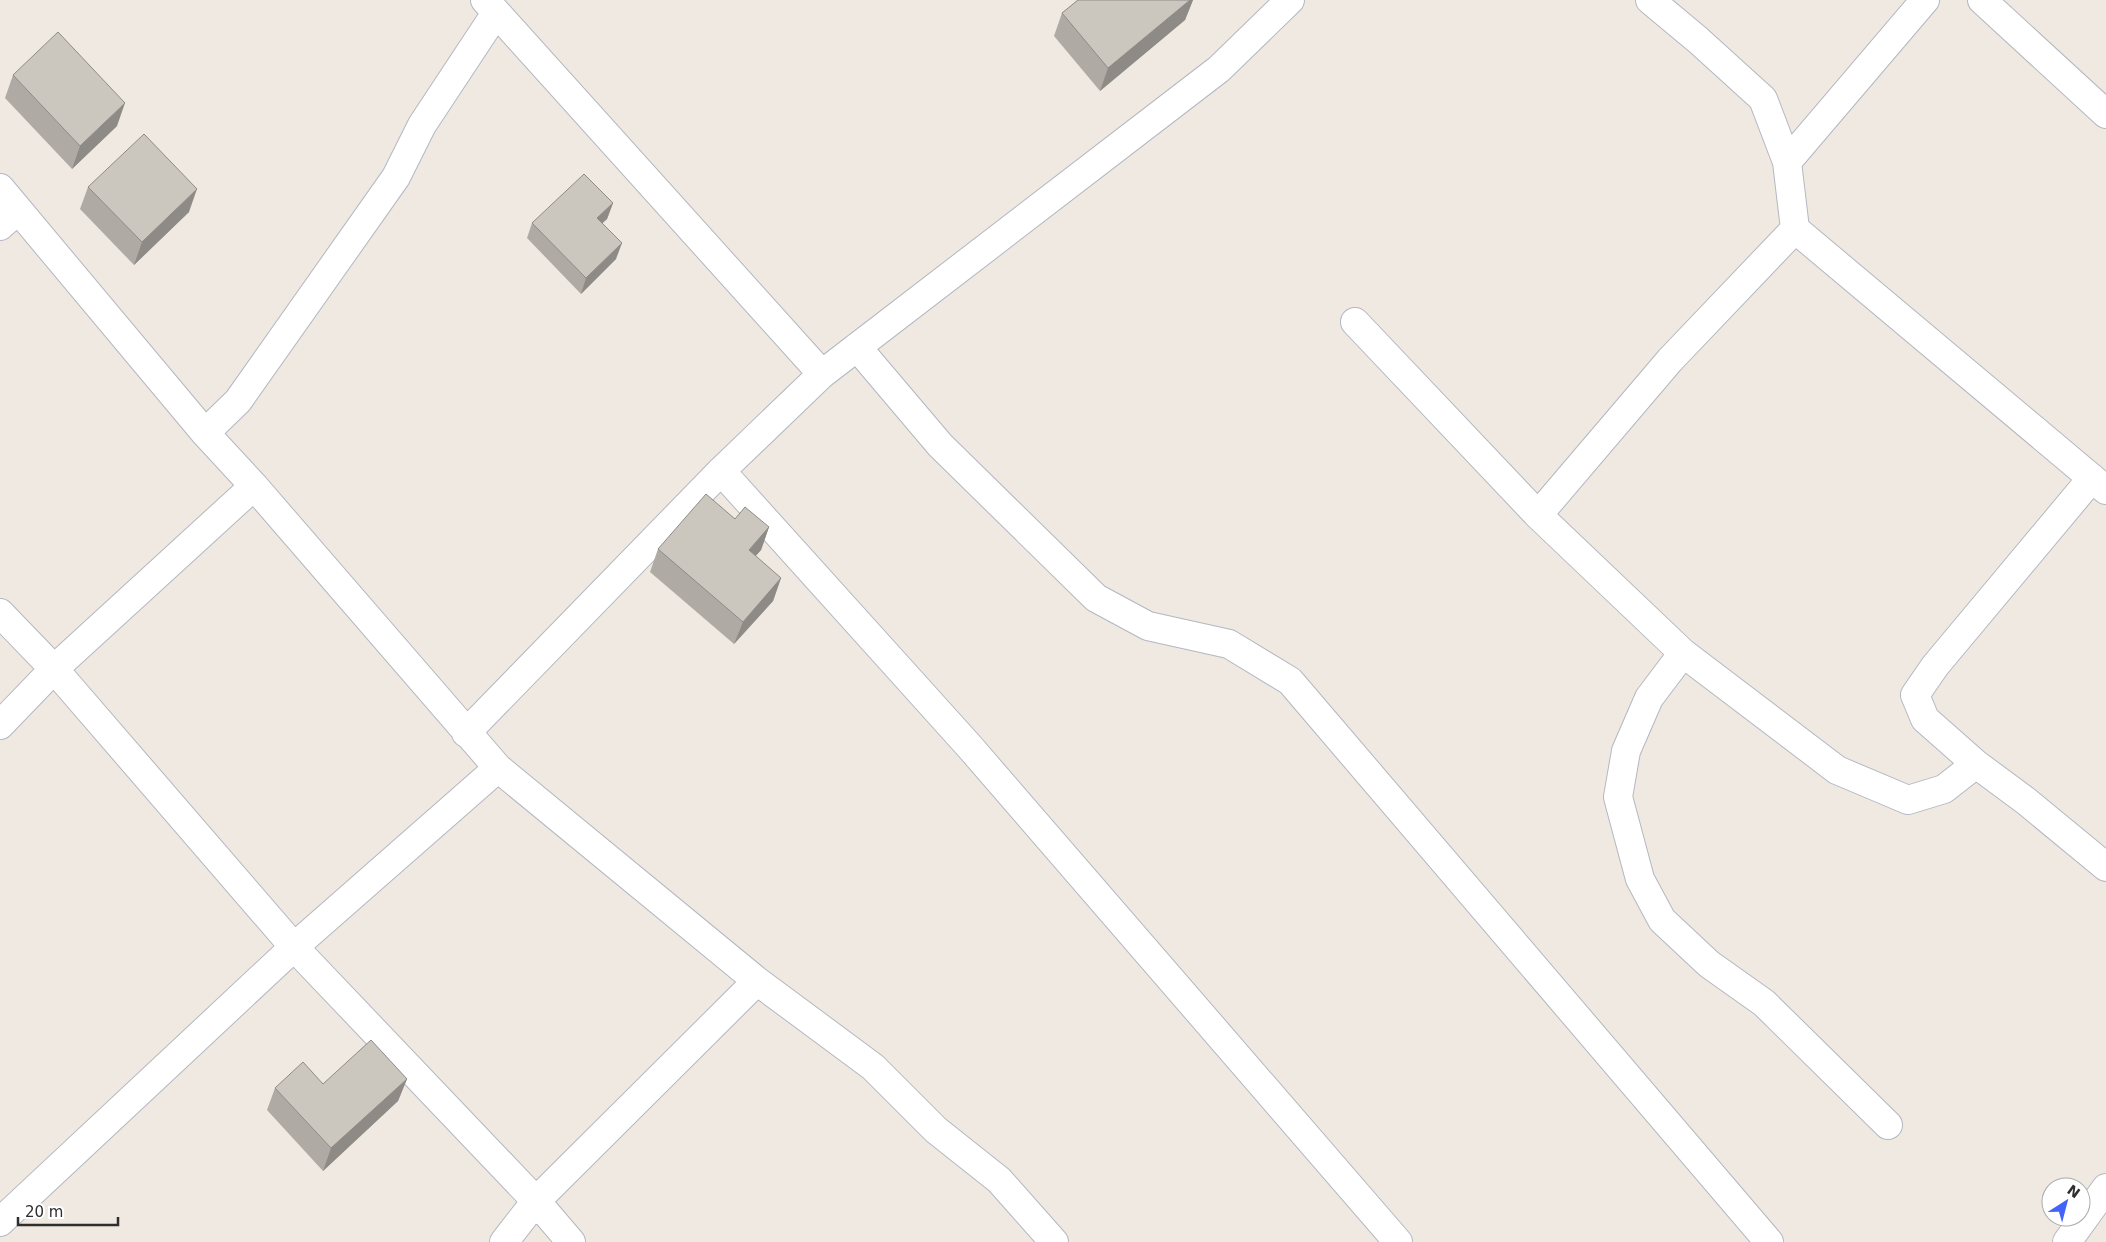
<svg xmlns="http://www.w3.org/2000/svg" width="2106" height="1242" font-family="'DejaVu Sans',sans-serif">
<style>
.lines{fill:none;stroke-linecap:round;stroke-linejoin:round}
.street-casing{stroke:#b4b7c1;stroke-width:30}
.street{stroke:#fff;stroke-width:28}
.wall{fill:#afaba4}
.shaded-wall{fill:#8e8b86}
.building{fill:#cbc7bf;stroke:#8e8b86}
</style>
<rect width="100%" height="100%" fill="#efe9e1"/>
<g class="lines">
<g class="street-casing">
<path id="street" d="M485,0L822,374
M1650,0L1698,40L1763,99L1787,162L1795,229L2106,490
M1982,0L2106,114
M1787,162L1925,0
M0,188L205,433L254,486L498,768L757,981L873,1067L936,1130L999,1180L1054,1242
M0,226L18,210
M1355,322L1538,515L1683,653L1837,770L1908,800L1944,789L1976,764
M857,347L940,445L1096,598L1148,626L1229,644L1290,681L1769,1242
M205,433L238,401L396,177L422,125L496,13
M721,471L969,746L1398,1242
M2092,478L1935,666L1915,695L1925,719L1976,764L2026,801L2106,867
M1538,515L1670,360L1795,229
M0,613L54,669L294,947L536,1201L571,1242
M1683,653L1649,698L1626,751L1618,797L1640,879L1662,920L1709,964L1764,1003L1888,1125
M0,725L54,669L254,486
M466,733L721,471L822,374L1219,69L1290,0
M0,1222L294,947L498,768
M504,1242L536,1201L757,981
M2067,1242L2106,1188"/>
</g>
<use href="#street" class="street"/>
</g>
<path class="wall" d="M1078,0H1193L1185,20L1100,91L1054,36L1062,13Z
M13,75L117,126L72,169L5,98Z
M88,187L189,212L134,265L80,209Z
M613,203L607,219L602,223L616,259L581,294L527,238L532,223Z
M735,519L769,527L761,550L755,556L781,578L773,601L734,644L650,572L658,549Z
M407,1079L398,1101L323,1171L267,1110L275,1088L323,1084Z"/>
<path class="shaded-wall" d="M1190,0H1193L1185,20L1100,91L1108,68Z
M125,103L117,126L72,169L80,146Z
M197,189L189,212L134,265L142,242Z
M613,203L607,219L591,234L597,218Z
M622,243L616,259L581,294L586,278Z
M769,527L761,550L741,573L749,550Z
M781,578L773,601L734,644L743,622Z
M407,1079L398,1101L323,1171L331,1148Z"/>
<path class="building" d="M1078,0H1190L1108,68L1062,13Z
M58,32L125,103L80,146L13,75Z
M144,134L197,189L142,242L88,187Z
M584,174L613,203L597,218L622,243L586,278L532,223Z
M706,494L735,519L745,507L769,527L749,550L781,578L743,622L658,549Z
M371,1040L407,1079L331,1148L275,1088L303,1062L323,1084Z"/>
<g transform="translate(2066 1202) rotate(36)"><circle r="24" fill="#ffffff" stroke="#ababab"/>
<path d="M0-4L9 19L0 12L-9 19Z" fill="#4264fb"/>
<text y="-8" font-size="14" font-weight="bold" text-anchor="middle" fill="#2e2e2e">N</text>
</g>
<path d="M18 1217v8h100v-8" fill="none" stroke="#2e2e2e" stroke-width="2.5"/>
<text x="25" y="1217" font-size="15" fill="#2e2e2e" stroke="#ffffff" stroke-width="4" paint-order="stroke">20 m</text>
</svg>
